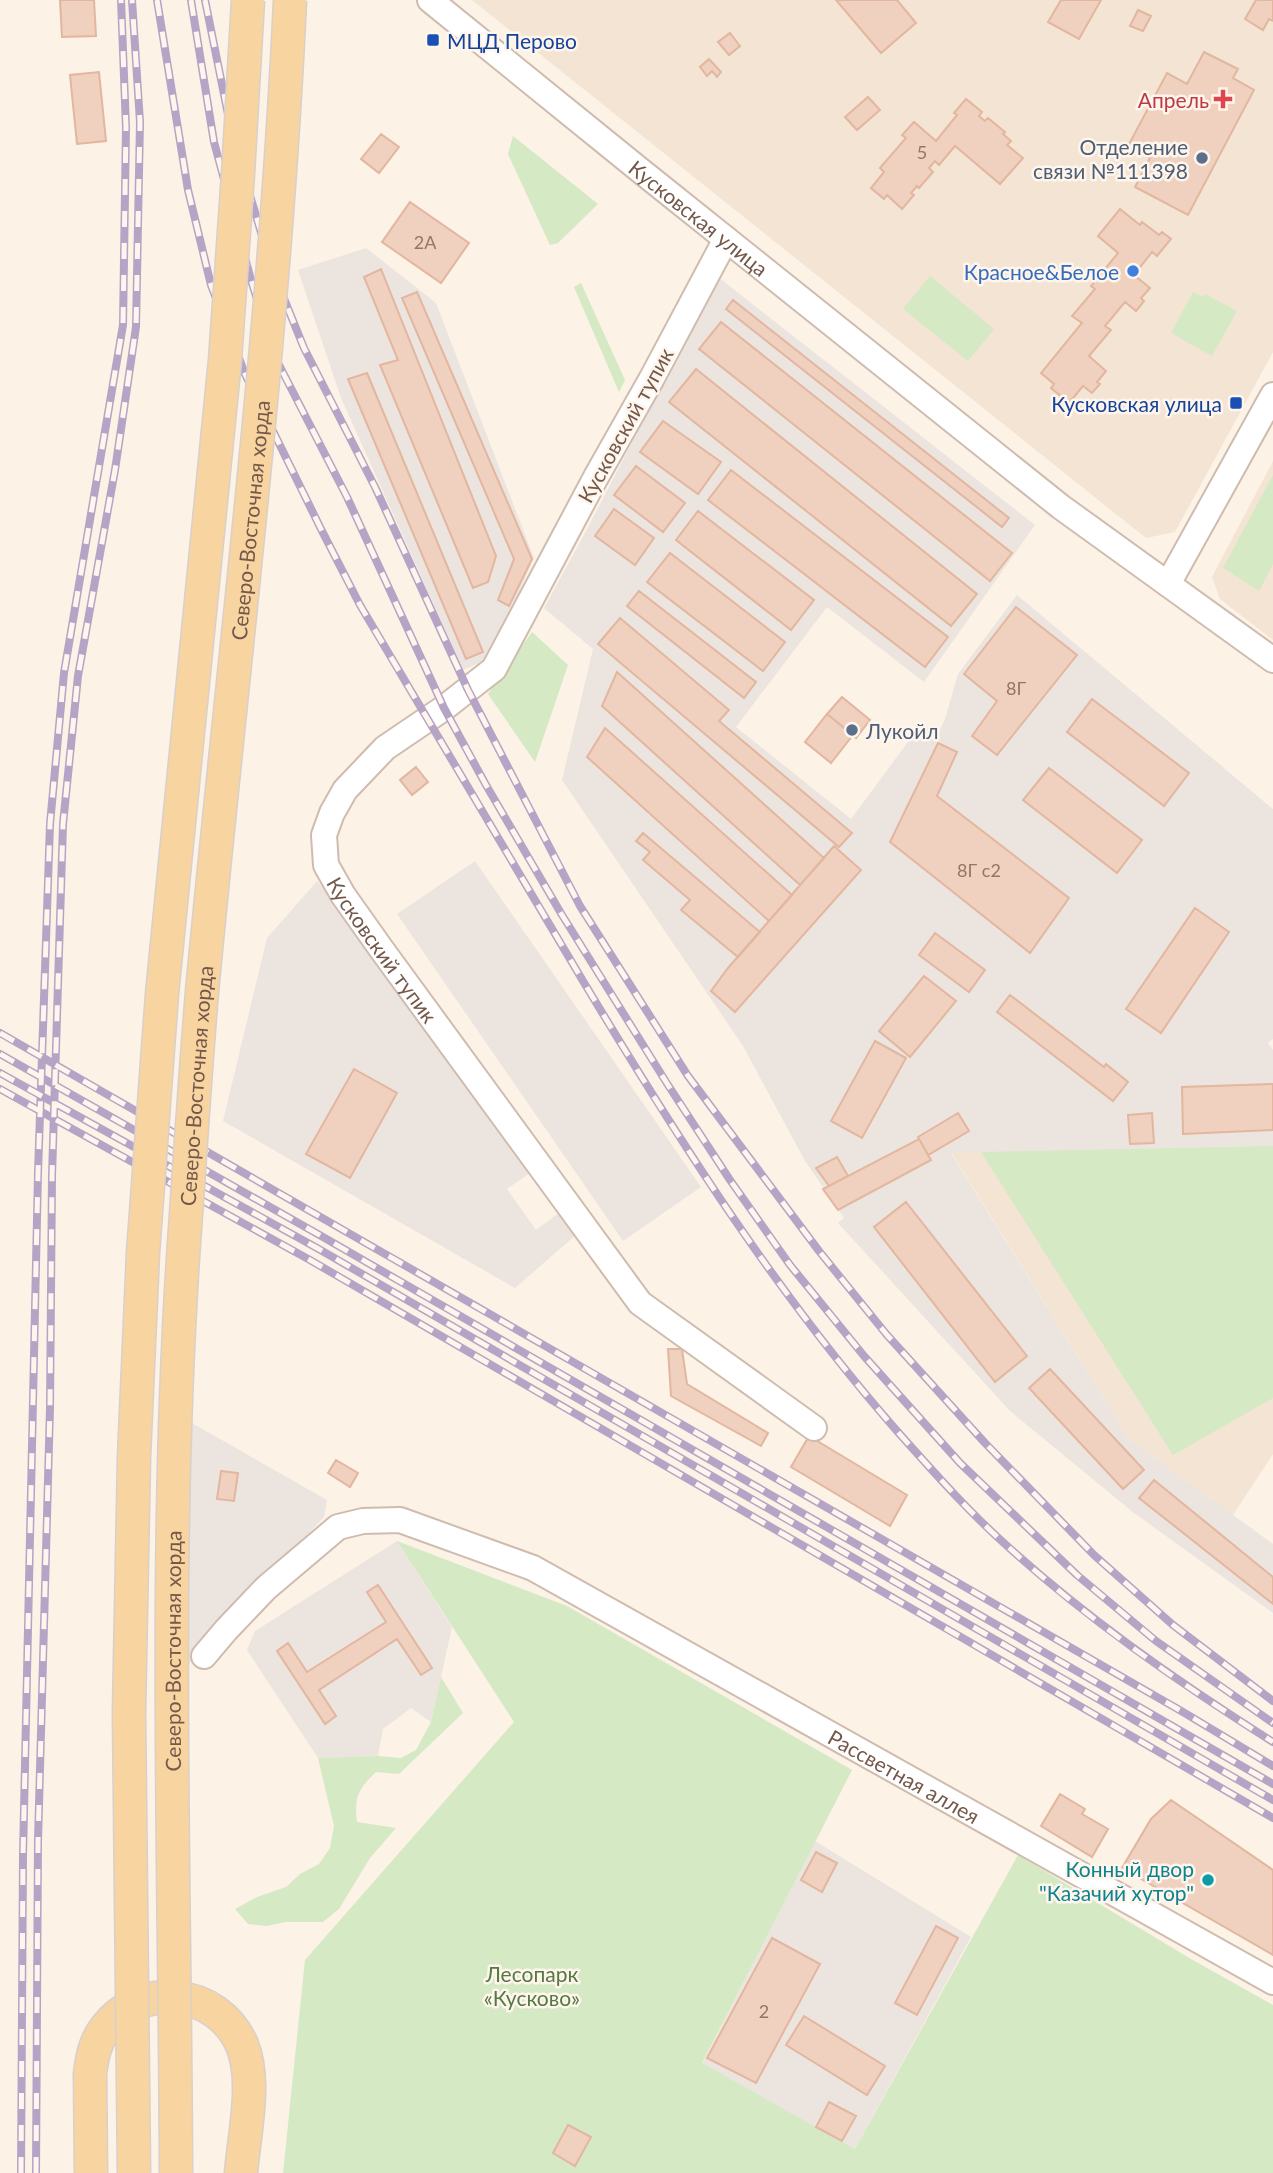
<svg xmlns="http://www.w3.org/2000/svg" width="1273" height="2173" font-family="Lato,sans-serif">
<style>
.residential{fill:#f3e4d4}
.industrial{fill:#ece5df}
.green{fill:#d4e9c4}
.building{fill:#f0d0be;stroke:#e2b69f;stroke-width:2}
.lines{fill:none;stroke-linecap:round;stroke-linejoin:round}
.minor-casing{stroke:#cfbcaf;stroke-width:28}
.major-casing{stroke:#d8d0cd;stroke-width:35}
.minor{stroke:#fff;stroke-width:24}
.major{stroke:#f8d4a0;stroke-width:32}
.rail-casing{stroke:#b5a4c5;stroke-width:8}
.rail{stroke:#fef6ec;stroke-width:5;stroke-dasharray:16;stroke-linecap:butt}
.major-bridge-casing{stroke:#d8d0cd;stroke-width:35;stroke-linecap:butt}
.major-bridge{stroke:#f8d4a0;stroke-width:32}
.transit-dot{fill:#1a4fb4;stroke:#fef6ec;stroke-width:2.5}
.health-dot{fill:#e0444e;stroke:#fef6ec;stroke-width:2.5}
.service-dot{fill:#5c6f8a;stroke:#fef6ec;stroke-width:2.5}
.shop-dot{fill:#3f7fe0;stroke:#fef6ec;stroke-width:2.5}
.culture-dot{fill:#0f9aa8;stroke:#fef6ec;stroke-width:2.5}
.labels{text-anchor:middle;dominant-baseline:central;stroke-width:5;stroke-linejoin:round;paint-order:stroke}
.number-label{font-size:18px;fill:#937668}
.transit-label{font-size:21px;fill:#164399;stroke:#fef6ec;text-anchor:start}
.health-label{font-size:21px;fill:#be3a42;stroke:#fef6ec;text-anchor:end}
.service-label{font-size:21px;fill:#4e5e75;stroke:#fef6ec;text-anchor:end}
.street-label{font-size:21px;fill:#74584b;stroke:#fef6ec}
.shop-label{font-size:21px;fill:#366cbe;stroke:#fef6ec;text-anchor:end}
.culture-label{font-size:21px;fill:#0d838f;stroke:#fef6ec;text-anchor:end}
.park-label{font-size:21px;fill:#557943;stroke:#fef6ec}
</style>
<rect width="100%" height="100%" fill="#fcf2e6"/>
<path class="residential" d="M472,0H1273V352L1175,532L1146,538Z
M1273,461V640L1220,599L1212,577Z
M1273,1146V1454L1233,1515L1129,1439L951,1152Z"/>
<path class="industrial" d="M366,248L436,303L534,558L490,658L463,670L341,398L298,270Z
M718,277L1035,525L924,682L827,607L736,727L851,819L922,723L938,734L945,719L958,674L1017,595L1273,809V1039L1268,1043L1273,1050V1146L951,1153L1129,1439L1273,1544V1613L1134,1513L1010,1411L838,1223L844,1218L805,1161L743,1046L562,780L593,649L544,608L585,533Z
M475,861L701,1187L623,1241L397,914Z
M317,881L362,931L533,1171L507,1189L536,1230L560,1212L577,1234L515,1288L223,1121L267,938Z
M190,1422L327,1500L324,1517L185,1668Z
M397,1541L452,1627L431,1722L411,1708L383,1729L378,1756L318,1758L247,1650L255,1631Z
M815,1841L971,1937L855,2149L702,2064Z"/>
<path class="green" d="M513,136L598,204L558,243L550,245L508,154Z
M930,276L994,329L968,361L903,309Z
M581,283L625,380L619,392L574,287Z
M1193,292L1203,297L1205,294L1237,311L1212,356L1171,333Z
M1273,475V564L1259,591L1223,568Z
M532,632L568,665L535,762L488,694Z
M1273,1146V1398L1173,1455L981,1152Z
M397,1541L567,1606L852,1770L702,2063L855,2149L1018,1855L1191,1959L1273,2005V2173H283L305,1960L514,1722Z
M441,1677L463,1713L399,1774L376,1772C358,1789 354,1797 357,1822L396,1828L370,1858L339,1909L323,1922H285L267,1926L248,1924L235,1909L257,1897L286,1887L300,1874L319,1864L330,1848L334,1826L318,1758L378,1756L401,1758L416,1750L431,1722Z"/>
<path class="building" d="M60,0H94L96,36L62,37Z
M836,0H897L916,23L881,53Z
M1061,0H1101L1079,39L1048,22Z
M1256,0H1273V21L1269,19L1263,30L1245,19Z
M1138,10L1151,16L1143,31L1130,26Z
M730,33L740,46L729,55L718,42Z
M1204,52L1238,69L1233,78L1254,90L1188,215L1135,187L1150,158L1128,146L1167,73L1187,84Z
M709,59L721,72L717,77L712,71L707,76L700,67Z
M99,72L106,141L77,144L70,75Z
M868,97L880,110L857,130L845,117Z
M966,99L982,112L979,116L985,121L988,118L1005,132L1003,134L1011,141L1007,145L1023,158L1000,184L955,146L939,165L935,161L929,168L933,172L919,188L917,186L911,193L914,195L902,209L887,195L884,199L871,188L884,172L880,168L906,138L902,135L914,122L936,141L957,115L954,113Z
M381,134L399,147L379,173L361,159Z
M410,202L469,243L441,283L382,242Z
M1120,209L1140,225L1142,222L1159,235L1162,232L1171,239L1157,256L1152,252L1134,275L1150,288L1141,298L1144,301L1136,311L1125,302L1105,326L1111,330L1089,356L1106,371L1097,382L1100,384L1092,393L1083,386L1069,403L1051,388L1054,384L1041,373L1082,323L1072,316L1095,289L1091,286L1118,253L1098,236Z
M381,269L496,556L488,582L473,588L380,365L398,360L364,277Z
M417,292L532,559L509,606L498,600L514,559L402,298Z
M733,300L1009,518L1002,527L726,309Z
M721,322L1012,553L990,581L699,349Z
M696,369L977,594L951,626L669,402Z
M367,373L483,652L466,659L348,379Z
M663,421L721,462L698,494L640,452Z
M636,466L685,503L663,532L614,495Z
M731,470L948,637L925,667L708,500Z
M614,509L654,538L635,565L595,536Z
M698,511L814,600L791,630L676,540Z
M670,553L785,642L763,671L647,582Z
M639,591L756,682L744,698L627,606Z
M1016,607L1077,655L997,755L972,736L997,701L964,674Z
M620,618L729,710L719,721L852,833L839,847L598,644Z
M617,672L824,858L800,885L602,706Z
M842,697L870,720L856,738L827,714Z
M1092,699L1189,773L1164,806L1067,732Z
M827,714L853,735L831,763L805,742Z
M605,728L792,895L769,921L587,757Z
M938,743L957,752L937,796L1069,898L1030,953L890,842Z
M416,767L428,782L412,795L400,780Z
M1049,768L1142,840L1117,873L1023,800Z
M643,833L760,932L738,957L681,910L690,900L643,860L650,852L636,841Z
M834,846L861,870L735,1012L711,991L728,968Z
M1195,908L1229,932L1161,1033L1126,1009Z
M935,933L985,970L969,992L919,955Z
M924,976L956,1001L910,1057L879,1031Z
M1010,995L1104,1067L1106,1064L1128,1082L1113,1101L997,1012Z
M875,1041L906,1058L862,1138L831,1121Z
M354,1069L397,1093L350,1178L306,1154Z
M1273,1084V1130L1183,1134L1182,1087Z
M958,1113L969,1131L928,1155L918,1137Z
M1152,1113L1154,1143L1130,1144L1128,1115Z
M919,1139L931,1160L838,1210L823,1189Z
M837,1157L848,1176L829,1186L816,1168Z
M906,1202L1027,1356L995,1382L874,1227Z
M668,1349H682L687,1384L768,1433L761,1446L671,1396Z
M1050,1369L1144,1470L1123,1489L1029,1388Z
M809,1436L907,1495L890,1526L791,1467Z
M336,1460L358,1473L350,1487L328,1473Z
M221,1471L238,1473L234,1501L217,1499Z
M1154,1480L1273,1577V1604L1139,1498Z
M378,1585L432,1668L421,1675L397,1639L319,1690L336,1716L325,1724L277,1651L288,1643L307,1672L386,1622L367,1592Z
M1060,1794L1085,1809L1082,1814L1108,1829L1092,1857L1041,1826Z
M1171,1800L1273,1870V1955L1122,1868L1151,1819Z
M816,1852L837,1863L822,1892L801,1880Z
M936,1926L958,1938L917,2015L895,2003Z
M772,1938L820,1964L756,2083L707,2058Z
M804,2016L885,2066L867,2095L786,2045Z
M829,2102L856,2116L842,2141L816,2127Z
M568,2125L591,2137L575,2166L553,2153Z"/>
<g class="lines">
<g class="minor-casing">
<g id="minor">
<path id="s1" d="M430,0L641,171L1061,507L1273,660"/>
<path id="s2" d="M726,239L652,378L596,477L494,669L444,708L385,748L345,790L332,813L324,835L326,865L343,895L382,950L640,1303L814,1428"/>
<path d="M1168,584L1273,395"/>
<path id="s3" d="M204,1656L226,1630L266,1588L338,1527L363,1521L400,1520L533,1568L1273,1982"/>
</g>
</g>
<g class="major-casing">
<path id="major" d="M91,2173L90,2074C92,2057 95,2042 105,2029C141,1980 218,1989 242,2045C257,2081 244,2135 241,2173"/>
</g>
<use href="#minor" class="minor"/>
<use href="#major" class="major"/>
<g class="rail-casing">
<path id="rail" d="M157,0L188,190L211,285L245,374L321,529L360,605C434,730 509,856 583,981C678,1139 776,1293 897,1431C932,1470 966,1509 1005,1544C1087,1619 1179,1683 1273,1742
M191,0L214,142L251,280L277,361L347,497L444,708L486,785L562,915L668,1085L730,1180L790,1265L864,1356L960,1463L1077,1575L1156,1641L1273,1723
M205,0L233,139L272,269L304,348L375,487L468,690L580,906L688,1076L819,1251L887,1335L985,1443L1094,1555L1173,1625L1273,1701
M0,1033L1183,1712L1273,1766
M0,1054L323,1237L1273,1784
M0,1073L317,1248L1273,1800
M0,1089L310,1260L1273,1818
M21,2173L23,1856L38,1173L50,824L64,673L123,325L126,127L121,0
M36,2173L38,1841L50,1408L52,1176L63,824L78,676L115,470L136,327L140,122L132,0"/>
</g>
<use href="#rail" class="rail"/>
<g class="major-bridge-casing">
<g id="major-bridge">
<path d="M134,2173L129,1712L134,1457L143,1253L162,994L225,360L238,174L248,0"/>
<path id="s4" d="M176,2173C175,1863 163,1552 184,1243C190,1159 195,1075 202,992C233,661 275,332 290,0"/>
</g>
</g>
<use href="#major-bridge" class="major-bridge"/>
</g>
<g class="transit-dot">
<rect x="426" y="33" width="14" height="14" rx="3.5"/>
<rect x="1229" y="396" width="14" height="14" rx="3.5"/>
</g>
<path class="health-dot" d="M1219.5 88.5h7v7h7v7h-7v7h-7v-7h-7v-7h7z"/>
<g class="service-dot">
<circle cx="1202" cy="158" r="7"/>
<circle cx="852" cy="730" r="7"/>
</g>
<circle class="shop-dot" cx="1133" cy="271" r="7"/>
<circle class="culture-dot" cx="1208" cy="1880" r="7"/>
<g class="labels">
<g class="number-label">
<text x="922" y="152">5</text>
<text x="425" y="242">2А</text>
<text x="1016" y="688">8Г</text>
<text x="979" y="870">8Г с2</text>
<text x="764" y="2011">2</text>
</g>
<g class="transit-label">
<text x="447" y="40">МЦД Перово</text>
<text x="1222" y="403" text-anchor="end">Кусковская улица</text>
</g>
<g class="health-label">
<text x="1209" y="99">Апрель</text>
</g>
<g class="service-label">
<text x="1188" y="146">Отделение<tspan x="1188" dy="24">связи №111398</tspan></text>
<text x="866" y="730" text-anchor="start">Лукойл</text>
</g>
<g class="street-label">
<text stroke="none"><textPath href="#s1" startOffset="346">Кусковская улица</textPath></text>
<text transform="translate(625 425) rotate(-61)">Кусковский тупик</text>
<text stroke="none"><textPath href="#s4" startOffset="1656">Северо-Восточная хорда</textPath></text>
<text stroke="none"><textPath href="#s2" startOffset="863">Кусковский тупик</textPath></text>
<text stroke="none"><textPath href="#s4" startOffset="1088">Северо-Восточная хорда</textPath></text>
<text stroke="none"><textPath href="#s4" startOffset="522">Северо-Восточная хорда</textPath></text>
<text stroke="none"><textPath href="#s3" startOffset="816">Рассветная аллея</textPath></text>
</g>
<g class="shop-label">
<text x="1119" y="271">Красное&amp;Белое</text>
</g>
<g class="culture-label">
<text x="1194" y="1868">Конный двор<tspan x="1194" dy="24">"Казачий хутор"</tspan></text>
</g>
<g class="park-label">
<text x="532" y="1973">Лесопарк<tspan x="532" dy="24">«Кусково»</tspan></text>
</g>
</g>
</svg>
